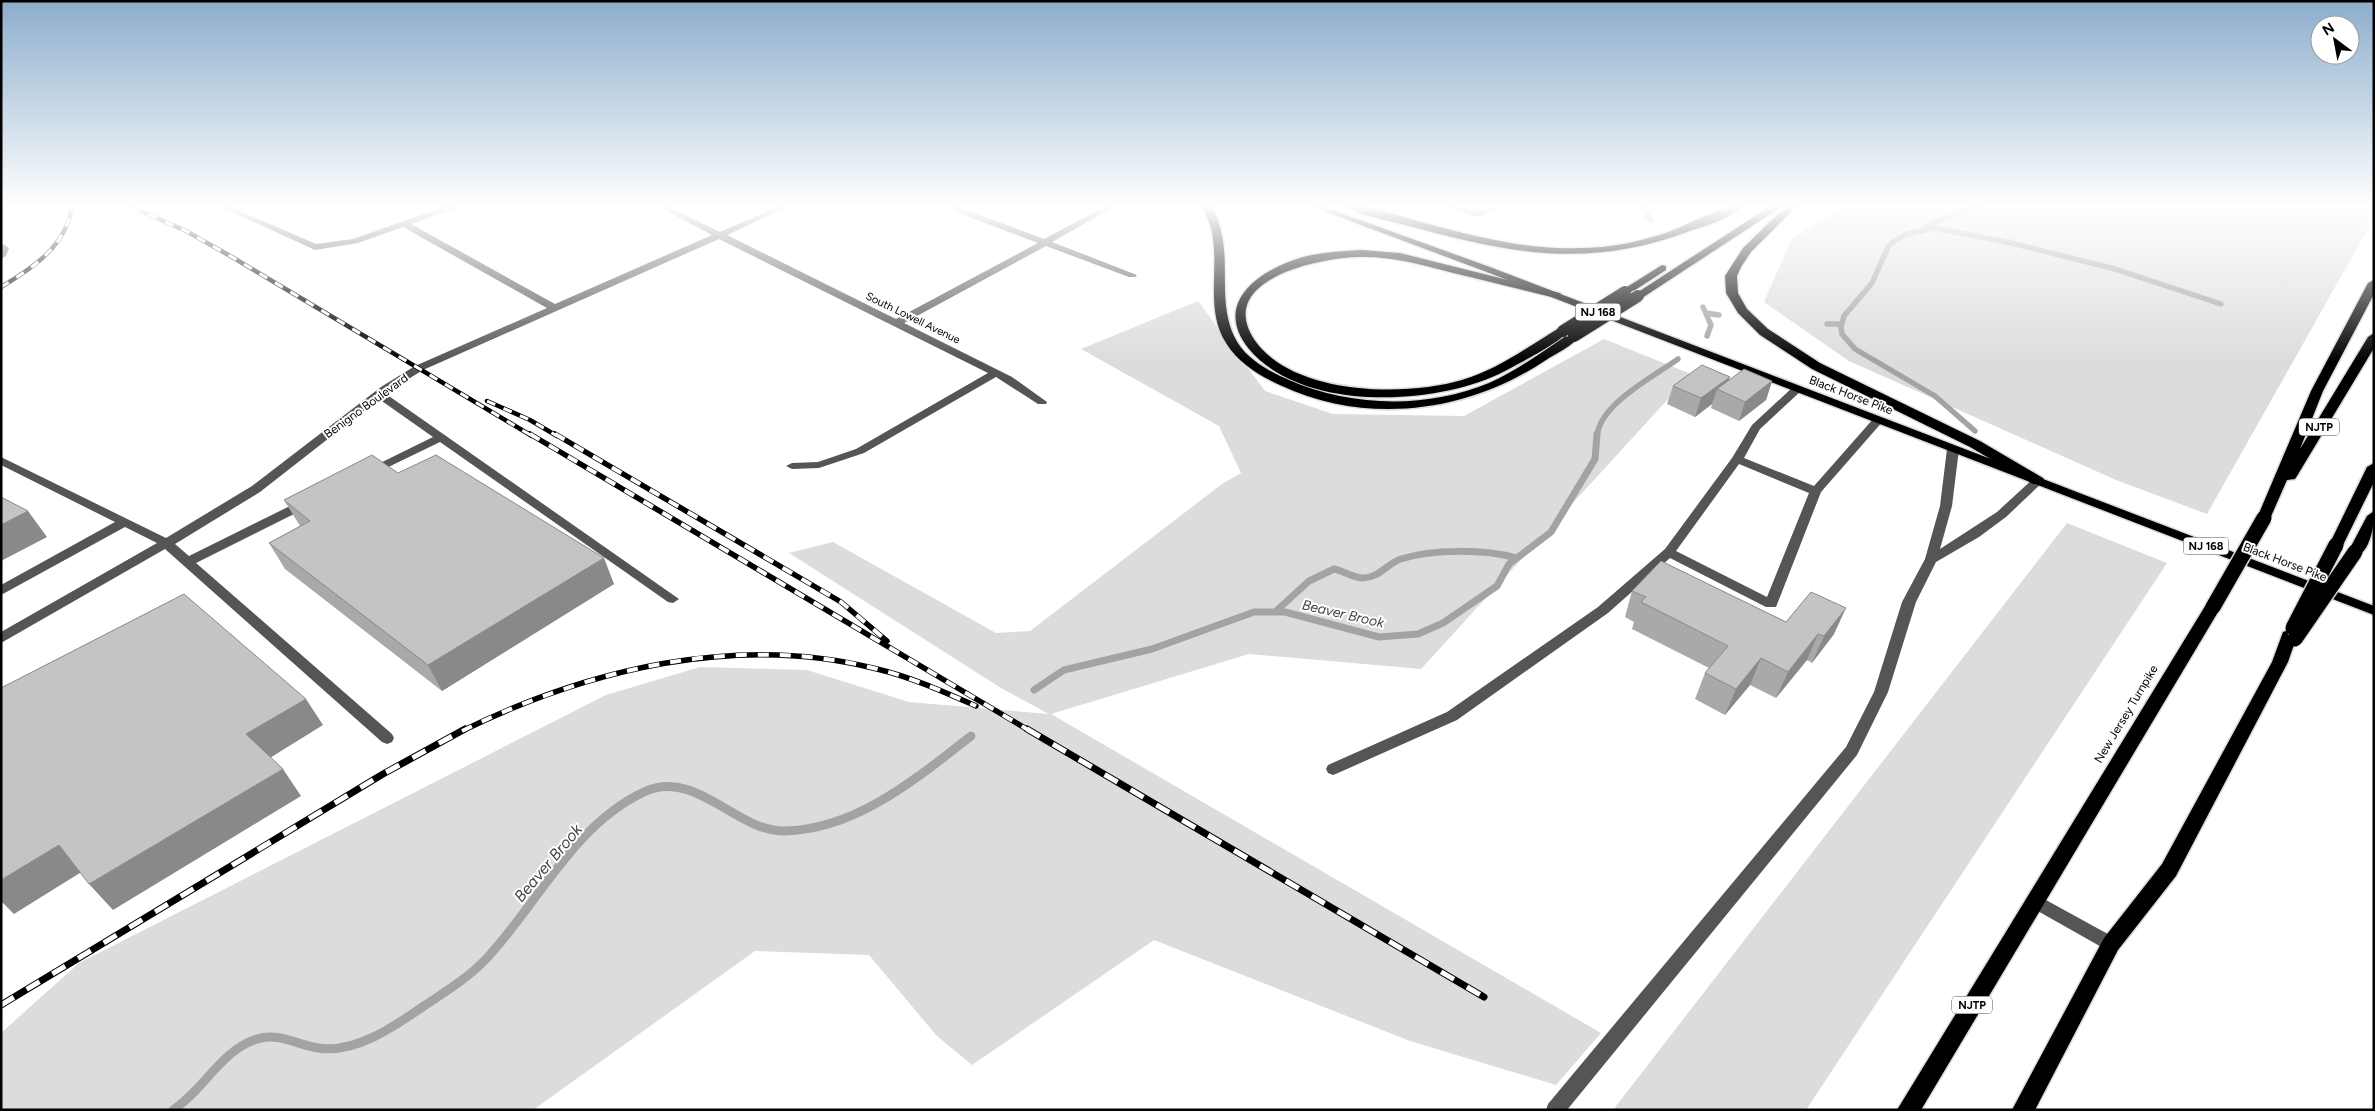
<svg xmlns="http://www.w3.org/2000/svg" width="2375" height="1111" font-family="Figtree,sans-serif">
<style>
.green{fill:#dcdcdc}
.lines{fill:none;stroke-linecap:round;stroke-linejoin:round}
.stream-far2{stroke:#a3a3a3;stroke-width:5.5}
.stream-far1{stroke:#a3a3a3;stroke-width:7}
.stream{stroke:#a3a3a3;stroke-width:9}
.major-casing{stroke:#dbdbdb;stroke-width:3}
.highway-casing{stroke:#dbdbdb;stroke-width:3}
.minor{fill:#555;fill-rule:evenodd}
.major{fill:#000;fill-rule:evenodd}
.highway{fill:#000;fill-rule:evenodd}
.rail-far2-casing{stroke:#000;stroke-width:4.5}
.rail-far1-casing{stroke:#000;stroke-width:5.5}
.rail-casing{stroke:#000;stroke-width:7}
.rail-far2{stroke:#fff;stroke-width:3;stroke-dasharray:9;stroke-linecap:butt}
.rail-far1{stroke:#fff;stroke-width:4;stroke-dasharray:11;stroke-linecap:butt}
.rail{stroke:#fff;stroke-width:5;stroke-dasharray:15;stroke-linecap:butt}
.highway-bridge-far1-casing{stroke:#dbdbdb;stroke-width:14;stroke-linecap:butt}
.highway-bridge-casing{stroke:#dbdbdb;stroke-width:18;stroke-linecap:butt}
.highway-bridge-far1{stroke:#000;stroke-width:12}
.highway-bridge{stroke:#000;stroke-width:15}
.wall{fill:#a9a9a9}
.shaded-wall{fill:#898989}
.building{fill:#c4c4c4;stroke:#898989}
.labels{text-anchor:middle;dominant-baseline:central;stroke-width:4;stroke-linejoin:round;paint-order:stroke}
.shield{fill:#fff;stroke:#4c4c4c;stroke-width:1}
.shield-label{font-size:11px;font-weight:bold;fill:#000}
.far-street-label{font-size:11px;fill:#000;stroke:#fff}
.street-label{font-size:12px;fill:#000;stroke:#fff}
.water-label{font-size:14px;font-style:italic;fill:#444;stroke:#fff}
.near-water-label{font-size:16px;font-style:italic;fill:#444;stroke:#fff}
</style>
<rect width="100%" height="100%" fill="#fff"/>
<path class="green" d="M1846,207H2374V218L2207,514L2116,480L1849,361L1764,302L1792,238Z
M1198,301L1265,391L1333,414L1464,416L1604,339L1691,374L1421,669L1249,654L1051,714L1601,1033L1556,1085L1410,1041L1154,940L972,1065L936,1035L869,955L755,951L533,1110H1V1033L79,963L606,695L700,667L807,670L909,702L1049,714L1001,688L789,553L833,542L996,633L1030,631L1222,484L1241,473L1219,426L1081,349Z
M2067,523L2167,563L1806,1110H1613Z"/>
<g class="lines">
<path class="stream-far2" d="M1642,207L1651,220
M1923,228L1952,215L1980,207
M1703,307L1711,325L1707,336
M1706,313L1719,315
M1827,324H1841
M1975,431L1935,396L1855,349L1842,334L1841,327L1844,316L1872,283L1889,245L1904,235L1933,228L2007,242L2115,269L2221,304
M1597,436C1600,404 1653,377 1678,359"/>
<path class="stream-far1" d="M1275,612L1309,581L1334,569C1344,571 1353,578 1363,578C1379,578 1388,563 1401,559C1432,549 1485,549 1516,558
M1034,690L1064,670L1152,649L1254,612H1285L1379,637L1418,634L1443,623L1497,586L1509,564L1551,532L1595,459L1597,434"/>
<path class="stream" d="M173,1110C204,1090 221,1050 257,1039C278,1032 298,1045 318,1048C355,1054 395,1026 424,1006C445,992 468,978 486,959C537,905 573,825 644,792C696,768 735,831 784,831C856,830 917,778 971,736"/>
<g class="major-casing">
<path id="major" d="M1313,207H1324L1490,267L2374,606V615L1484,271Z"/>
</g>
<g class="highway-casing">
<path id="highway" d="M1202,207H1212C1236,251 1215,294 1234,336C1244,358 1268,371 1289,380C1350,407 1427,409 1489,383C1518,370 1544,351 1570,333L1574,332L1580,336C1572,346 1557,353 1546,360C1469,412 1369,426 1282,386C1260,376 1239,364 1226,343C1206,312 1218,273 1213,239C1212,227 1207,217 1202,207Z
M1348,207C1373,205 1401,217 1425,223C1474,236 1526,250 1578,248C1610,248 1640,242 1671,231C1691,224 1721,205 1741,207C1730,219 1705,226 1690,231C1586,270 1509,253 1405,225C1392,221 1356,215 1348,207Z
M1769,207H1781L1642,298L1638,299L1632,296Z
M1785,207H1796L1751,252L1741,267L1737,276L1738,293L1747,309L1768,329L1820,363L1980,441L2043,478L2045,481L2043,484H2033L1970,447L1812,369L1760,335L1738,313L1726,293L1725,276L1743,248Z
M1363,250L1400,253L1560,293L1562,295L1556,298C1522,290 1487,281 1453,273C1423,265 1395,257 1364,257C1324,256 1211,279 1256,342C1295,395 1405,397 1462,380C1497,370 1528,347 1559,328H1567L1569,331C1559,343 1520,363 1505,371C1438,406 1303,413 1249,349C1211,302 1261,269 1303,257C1323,252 1343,251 1363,250Z
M1662,265L1666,266V270L1629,294H1621L1619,292Z
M2374,280V294L2323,391L2300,449L2368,337L2374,333V348L2297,476L2295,479L2287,480L2269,521H2259L2257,518L2311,391L2368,283Z
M2374,463V482L2343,545L2341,548H2331L2329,545L2367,467Z
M2374,511C2374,525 2371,552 2355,557L2350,555L2348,552L2367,516Z
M2213,602L2219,603L2221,607L1921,1110H1897L2207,603Z
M2289,630L2295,632L2297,636L2288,662L2176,876L2118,950L2035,1110H2012L2104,938L2162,864L2272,662L2283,632Z"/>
</g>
<path class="minor" d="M221,207H231L316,244L353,239L444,207H455L454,209L411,224L555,304L712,235L659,207H669L720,232L777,207H787L727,235L896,319L1038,243L948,209L947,207H958L1044,239L1104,207H1114L1052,242L1137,275L1135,277H1129L1046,246L904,323L1012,377L1047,402L1046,404H1038L996,377L864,453L819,468L792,469L786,466L792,463L818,462L856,449L988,373L719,239L423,370L389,391L386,394L679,599L673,603L668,602L440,442L376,473H368L366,471L368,469L433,437L379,399L260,492L175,544L189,556L300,501H308L310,504L308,507L196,563L392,734L394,738L392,742L387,744L382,742L165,549L1,643V632L157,543L125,527L1,595V585L115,522L1,465V457L166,538L252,486L381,387L415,366L547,308L403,227L358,243L315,250Z
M1446,207C1457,206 1468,212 1478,211C1486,210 1491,206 1501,207L1478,217Z
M1,243L9,248L6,256L1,259Z
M1797,386L1802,389L1801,391L1760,429L1744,458L1814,486L1874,418L1878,417L1884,420L1821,492L1776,607H1766L1670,558L1608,613L1457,720L1338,773L1333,775L1328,773L1326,769L1328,765L1447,712L1598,607L1665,549L1732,458L1752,425L1793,387ZM1739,464L1809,493L1767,597L1676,551Z
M1953,446L1959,449L1952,506L1940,549L1997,512L2034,478L2038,477L2044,481L2006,517L1979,537L1936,562L1916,602L1888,692L1857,755L1567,1110H1546L1548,1104L1846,747L1874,692L1902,602L1925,559L1940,506L1947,449Z
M2035,894L2117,939L2119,944L2117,949L2111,951L2105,949L2029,906L2027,901L2029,896Z"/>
<use href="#major" class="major"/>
<use href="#highway" class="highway"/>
<g class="rail-far2-casing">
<path id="rail-far2" d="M132,207L186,231L232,257L532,436
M1,287C33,268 66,246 72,207
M487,401L530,420L557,436"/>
</g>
<g class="rail-far1-casing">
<path id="rail-far1" d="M530,434L1030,731
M555,434L841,602L887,641
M462,731C588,669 738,633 877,669C911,677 944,692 976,706"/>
</g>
<g class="rail-casing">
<path id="rail" d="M1027,729L1484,997
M1,1005L383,774L465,729"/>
</g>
<use href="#rail-far2" class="rail-far2"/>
<use href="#rail-far1" class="rail-far1"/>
<use href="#rail" class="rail"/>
<g class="highway-bridge-far1-casing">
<path id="highway-bridge-far1" d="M1563,331L1625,292
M1574,336L1638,296"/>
</g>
<g class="highway-bridge-casing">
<path id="highway-bridge" d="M2213,607L2264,518
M2293,628L2336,545
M2295,639L2355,552"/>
</g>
<use href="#highway-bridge-far1" class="highway-bridge-far1"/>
<use href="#highway-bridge" class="highway-bridge"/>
</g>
<path class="wall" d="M1729,381H1772L1766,400L1739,421L1711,408L1712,404L1695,417L1667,404L1673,386Z
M398,473L614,584L442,691L285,569L269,543L300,526L284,500Z
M1632,591L1786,622L1834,634L1812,663L1807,660L1776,698L1750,685L1725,715L1695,699L1705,673L1709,668L1632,629L1634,622L1625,617Z"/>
<path class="shaded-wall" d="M1730,377L1725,393L1717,389L1712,404L1695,417L1701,398Z
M1772,381L1766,400L1739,421L1745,402Z
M28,511L47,537L1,561V525Z
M604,558L614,584L442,691L428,665Z
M1846,608L1834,634L1812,663L1824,636Z
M1818,634L1807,660L1776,698L1788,672Z
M1761,658L1750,685L1725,715L1736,689Z
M306,699L323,725L265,761L246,734Z
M283,769L301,796L113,910L89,884Z
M59,845L83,871L14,914L1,901V880Z"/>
<path class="building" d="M1702,365L1730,377L1701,398L1673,386Z
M1744,369L1772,381L1745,402L1717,389Z
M372,455L398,473L436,455L604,558L428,665L269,543L310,521L284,500Z
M1,497L28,511L1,525Z
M1661,561L1786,622L1811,592L1846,608L1824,636L1818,634L1788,672L1761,658L1736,689L1705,673L1728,646L1641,602L1646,597L1632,591Z
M184,594L306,699L246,734L283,769L89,884L59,845L1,880V688Z"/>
<linearGradient id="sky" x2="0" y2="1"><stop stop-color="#8cadcc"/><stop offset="0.57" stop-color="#fff"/><stop offset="1" stop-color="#fff" stop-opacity="0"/></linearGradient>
<rect width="2375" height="362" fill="url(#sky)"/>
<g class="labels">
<g class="shield">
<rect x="1575.5" y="303.5" width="45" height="17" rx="4"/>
<rect x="2299" y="418.5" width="40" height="17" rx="4"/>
<rect x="2183.5" y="537.5" width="45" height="17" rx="4"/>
<rect x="1952" y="996.5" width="40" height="17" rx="4"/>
</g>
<g class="shield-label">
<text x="1598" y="312">NJ 168</text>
<text x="2319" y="427">NJTP</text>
<text x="2206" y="546">NJ 168</text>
<text x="1972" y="1005">NJTP</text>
</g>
<g class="far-street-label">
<text transform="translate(913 318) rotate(26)">South Lowell Avenue</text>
</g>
<g class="street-label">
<text transform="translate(1851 395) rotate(21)">Black Horse Pike</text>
<text transform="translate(366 406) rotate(-36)">Benigno Boulevard</text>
<text transform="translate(2285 562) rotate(21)">Black Horse Pike</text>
<text transform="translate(2126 714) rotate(-59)">New Jersey Turnpike</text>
</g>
<g class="water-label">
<text transform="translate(1343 614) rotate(13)">Beaver Brook</text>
</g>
<g class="near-water-label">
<text transform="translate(548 863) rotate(-50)">Beaver Brook</text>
</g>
</g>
<rect width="2375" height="1111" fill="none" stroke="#000000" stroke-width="5"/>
<g transform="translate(2335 40) rotate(328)"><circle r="24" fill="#ffffff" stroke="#999999"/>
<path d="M0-4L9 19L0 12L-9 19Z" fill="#000000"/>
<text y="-8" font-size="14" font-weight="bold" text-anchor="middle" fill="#000000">N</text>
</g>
</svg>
